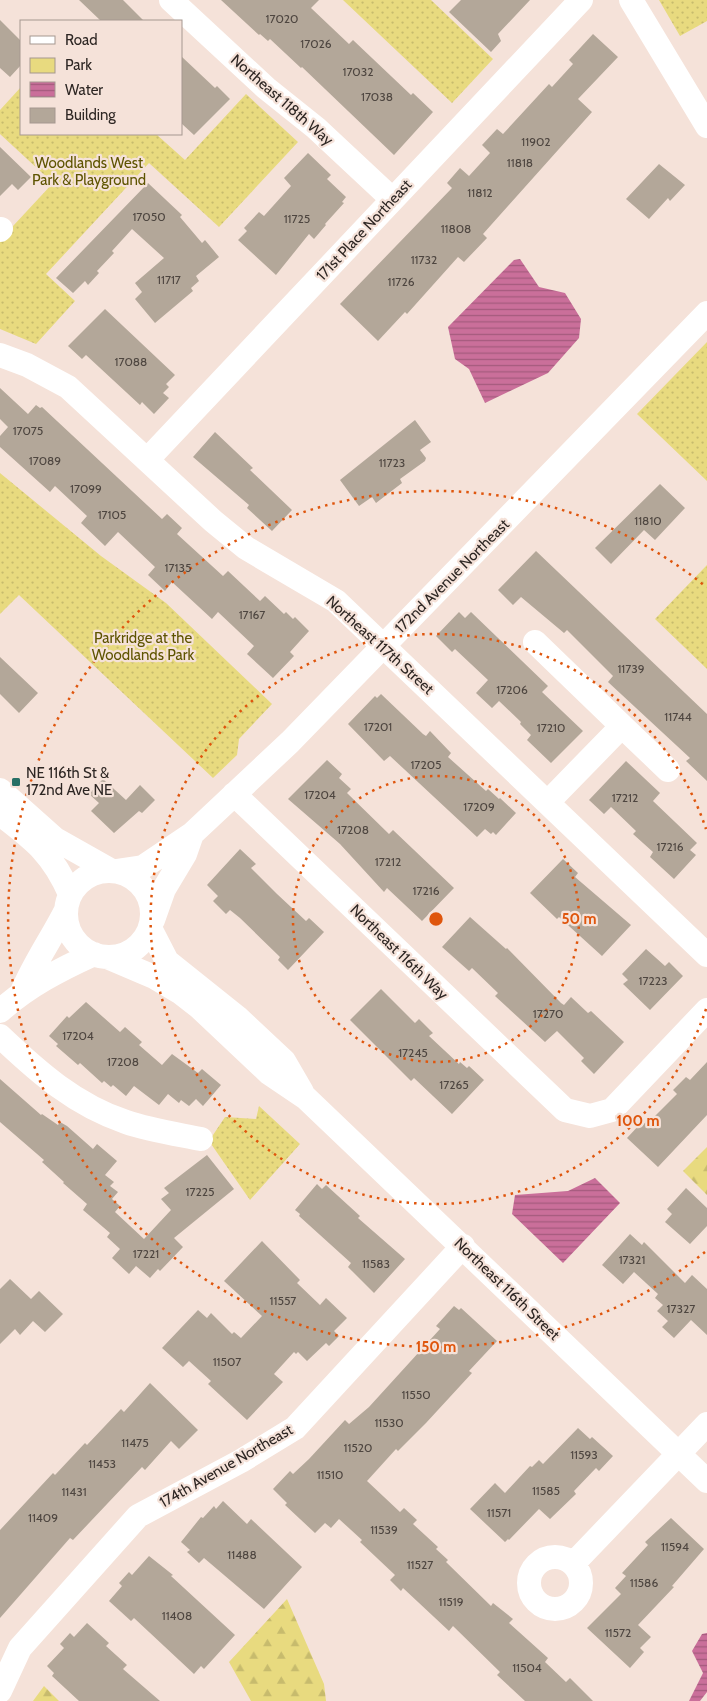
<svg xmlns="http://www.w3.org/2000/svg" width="707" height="1701" font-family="Cabin,sans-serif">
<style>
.green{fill:url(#green-dots)}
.forest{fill:url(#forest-firs)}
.water{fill:url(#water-rules)}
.building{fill:#b3a799}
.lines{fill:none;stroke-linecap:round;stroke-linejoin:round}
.minor{stroke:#fff;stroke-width:24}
.ring{fill:none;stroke:#df560d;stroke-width:2.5;stroke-dasharray:2.5 5}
.poi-dot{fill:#276f65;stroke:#f5e2d9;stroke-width:2}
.labels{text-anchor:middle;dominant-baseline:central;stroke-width:4.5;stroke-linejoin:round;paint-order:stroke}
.number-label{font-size:12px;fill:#4e4640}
.street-label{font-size:15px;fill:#2d2623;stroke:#f5e2d9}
.park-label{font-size:15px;fill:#5e5400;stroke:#f5e2d9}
.poi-label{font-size:15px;fill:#2d2623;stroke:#f5e2d9;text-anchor:start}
.centre{fill:#df560d;stroke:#f5e2d9;stroke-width:2.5}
.ring-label{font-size:15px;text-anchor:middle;font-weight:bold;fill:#df560d;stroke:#f5e2d9;stroke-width:4.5;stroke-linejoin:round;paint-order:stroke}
</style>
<defs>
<pattern id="green-dots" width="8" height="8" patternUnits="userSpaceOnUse" patternTransform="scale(1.25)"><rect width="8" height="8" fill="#e8da7f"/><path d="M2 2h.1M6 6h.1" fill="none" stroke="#c7bb6d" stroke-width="1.8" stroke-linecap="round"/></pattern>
<pattern id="forest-firs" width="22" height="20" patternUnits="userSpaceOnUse" patternTransform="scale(1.25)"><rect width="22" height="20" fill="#e8da7f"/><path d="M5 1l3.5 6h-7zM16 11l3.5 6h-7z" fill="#c7bb6d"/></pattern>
<pattern id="water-rules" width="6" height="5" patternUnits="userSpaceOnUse" patternTransform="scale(1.25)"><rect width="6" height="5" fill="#ca6f9a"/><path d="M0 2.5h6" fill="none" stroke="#a45b7d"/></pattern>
</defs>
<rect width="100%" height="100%" fill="#f5e2d9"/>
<path class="green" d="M343,0H431L493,59L452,103Z
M659,0H707V21L680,36Z
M21,87V134H156L185,160L246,94L298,142L219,227L149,163L46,274L75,301L36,344L0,329V240L53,183L0,134V110Z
M707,342V481L637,414Z
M0,473L101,556L166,603L272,704L239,739L237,755L213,778L19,595L0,614Z
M707,565V669L655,619Z
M259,1106L300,1144L250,1200L209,1141L225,1117L256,1119Z"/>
<path class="forest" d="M707,1147V1195L683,1171Z
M287,1599L324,1684L326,1701H251L229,1662Z
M44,1686L59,1701H33Z"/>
<path class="water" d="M520,259L539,287L565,293L581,319L579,338L548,373L485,403L469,369L455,359L448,327L514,260Z
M595,1178L620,1203L563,1263L512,1214L515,1195L568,1191Z
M707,1633V1692L700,1701H689L703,1673L692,1651L702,1634Z"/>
<path class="building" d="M79,0H123L144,21H101Z
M221,0H319L311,8L349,44L353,40L411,95L413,93L433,112L394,155L302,67L301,68L270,39L268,41L260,34L259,35Z
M461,0H530L498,34L501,41L491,52L449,12Z
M0,20L21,41V65L10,77L0,68Z
M593,34L618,57L578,99L592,112L483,234L487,238L464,262L458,257L407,314L405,312L378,341L340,304L452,188L447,183L460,168L469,176L490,153L482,145L497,129L503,134L549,84L552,87L573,64L569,60Z
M181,56L215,88L217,86L230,99L194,135L181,123Z
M0,147L31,177L18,190L12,184L0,196Z
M308,153L331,175L327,179L346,197L342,202L344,203L325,224L326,225L314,239L309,234L276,275L238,240L247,231L244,228L259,212L264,216L291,186L284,178Z
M659,164L685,185L670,201L668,198L649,219L626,199Z
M148,183L182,215L180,217L202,243L205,240L219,257L196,276L199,281L191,288L193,291L155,323L135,299L142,292L135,283L164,258L132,229L112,251L114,253L97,271L99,273L88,285L85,281L73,293L56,278Z
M105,309L175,375L166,384L169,387L163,393L169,398L154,414L142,402L140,405L86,355L82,359L68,346Z
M0,388L28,414L36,405L40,408L42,407L162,519L167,514L182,528L177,534L223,576L228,571L260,601L265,596L284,614L286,612L293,619L295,617L309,631L290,652L294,656L273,678L247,654L254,646L218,612L212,619L172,582L165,591L148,575L155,567L118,532L105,546L81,523L87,516L55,486L50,492L0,447V436L8,427L0,419Z
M415,420L431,442L420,450L426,458L425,461L400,479L402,483L376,503L372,497L359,506L340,480Z
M215,432L253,468L250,470L292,510L272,531L247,508L249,505L193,457Z
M660,484L685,508L655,540L644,530L611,564L595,548Z
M536,551L707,714V781L686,761L690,758L608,682L613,676L567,630L564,633L521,597L513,605L498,590Z
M459,612L465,618L471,612L548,686L542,692L583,731L551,763L527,740L531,735L520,724L521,722L499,701L492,708L476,693L488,680L455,649L452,652L436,636Z
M0,657L38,693L19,713L0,694Z
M381,694L423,734L426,736L430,731L451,753L448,757L486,791L488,789L499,799L500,798L516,813L496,835L493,832L491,834L485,829L477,837L390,756L384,761L348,724L375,696L377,698Z
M327,760L342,774L339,778L351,789L347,793L389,834L393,830L454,888L422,921L387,888L384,892L340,844L288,799Z
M626,761L660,793L653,801L697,843L690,850L696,855L674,879L650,857L653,852L633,834L636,831L611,807L604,814L589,800Z
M103,779L126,800L140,785L155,800L142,813L139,811L114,833L91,811L99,803L89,794Z
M240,849L256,864L251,868L277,894L306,921L309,918L324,932L288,970L278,960L280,957L240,918L230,910L226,914L213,901L218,896L207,885Z
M563,859L578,873L575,877L631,925L602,956L559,917L557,919L530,893Z
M470,917L506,949L507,948L561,1003L564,1005L571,997L588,1013L591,1011L624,1042L594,1074L581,1061L584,1058L557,1031L545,1042L495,996L498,993L472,968L469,971L442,947Z
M646,949L665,966L669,962L683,976L650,1010L623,984L628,980L622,974Z
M381,989L415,1023L419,1019L433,1033L429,1036L459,1064L460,1062L467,1068L469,1066L484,1080L452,1114L414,1078L411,1081L350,1020Z
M86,1002L120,1032L125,1027L142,1042L139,1045L162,1065L172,1054L198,1073L202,1069L221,1085L203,1106L196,1099L189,1106L181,1100L179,1103L168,1094L159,1105L134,1086L126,1096L113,1085L111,1087L104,1081L102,1083L80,1063L78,1065L56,1046L58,1044L49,1036L67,1016L69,1018Z
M707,1062V1115L658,1167L627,1138L641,1123L643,1125L648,1119L650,1121L677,1094L673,1090L686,1077L690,1080Z
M0,1079L41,1115L42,1114L58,1125L60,1122L67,1126L93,1149L97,1144L117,1161L105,1175L114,1182L110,1186L118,1192L112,1199L120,1206L115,1212L144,1239L171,1210L161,1199L169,1193L164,1188L207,1155L234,1189L174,1238L183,1247L160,1271L158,1269L150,1278L136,1266L129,1274L112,1258L120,1249L107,1237L110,1233L83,1210L87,1204L63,1183L64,1182L42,1162L44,1160L0,1122Z
M317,1184L322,1189L326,1185L360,1216L358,1218L405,1259L374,1293L348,1267L351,1263L299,1216L300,1214L295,1210Z
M686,1188L707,1208V1226L690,1244L665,1222L672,1214L667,1209Z
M630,1234L642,1245L644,1242L685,1283L692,1275L707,1289V1335L691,1320L674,1338L662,1327L668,1321L657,1311L663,1305L655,1298L658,1294L634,1272L623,1284L602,1265Z
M262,1241L300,1280L297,1283L320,1305L326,1298L347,1318L334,1331L339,1336L329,1346L326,1343L307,1361L298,1352L296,1354L294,1352L274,1374L283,1382L247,1420L208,1384L211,1381L189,1361L183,1367L162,1348L198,1310L207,1318L211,1313L232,1334L234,1332L241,1338L262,1316L224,1281Z
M10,1279L31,1299L39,1291L63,1314L45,1332L33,1321L20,1335L15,1329L0,1344V1289Z
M454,1306L459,1310L461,1308L497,1341L469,1371L472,1373L426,1423L398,1451L396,1449L367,1481L400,1512L404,1508L417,1520L413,1524L438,1547L436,1549L448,1560L446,1562L491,1606L493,1603L513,1619L509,1623L548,1658L545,1662L566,1682L570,1678L593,1701H525L497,1675L500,1672L453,1626L449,1631L403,1588L401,1591L390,1580L395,1575L360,1542L362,1540L339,1519L331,1528L325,1523L315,1533L285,1505L287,1503L273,1489L290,1471L293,1474L309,1459L345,1420L349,1424L369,1407L440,1329L436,1326Z
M150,1383L198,1430L179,1449L171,1441L145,1470L142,1467L73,1540L70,1538L0,1618V1530L53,1473L55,1475L85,1443L87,1445L121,1409L124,1412Z
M578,1428L590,1439L592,1437L613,1456L599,1471L596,1468L574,1491L576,1494L550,1519L539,1509L509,1540L508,1539L505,1542L470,1509L495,1483L505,1493L530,1466L532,1467L539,1460L543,1464Z
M223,1501L247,1524L251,1519L302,1567L264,1609L204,1558L199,1563L187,1552L190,1550L181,1542L201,1517L203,1518L214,1506L216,1509Z
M671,1518L704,1549L672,1586L674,1587L638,1625L651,1637L640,1648L644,1652L630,1668L587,1628L621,1594L615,1588L626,1576L622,1573L648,1545L645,1542Z
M149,1556L173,1575L171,1576L235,1635L204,1669L201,1666L194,1674L134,1618L131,1621L109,1601L122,1586L119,1583L129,1572L132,1575Z
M87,1623L109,1643L106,1646L127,1665L123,1669L160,1701H79L52,1676L54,1673L47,1666L64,1648L60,1644L70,1633L74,1637Z"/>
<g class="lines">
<path class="minor" d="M171,0L266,88L316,128L392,199
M631,0L707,126
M0,230L1,229
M0,355L27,365L68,387L213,521L246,548L336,601L707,955
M147,460L581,0
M535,642L622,726L548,802
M622,726L668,770
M0,790L55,839L110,870
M234,794L565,1110L590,1116L612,1110L707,1010
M0,814C34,840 52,853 70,894
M66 914a43 43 0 1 1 86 0a43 43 0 1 1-86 0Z
M116,871L143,867L192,834L290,742L707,313
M153,920L164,889L185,854L192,834
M150,928L167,961L237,1017L284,1061L302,1092
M107,957L154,977L181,993L199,1007L269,1073L306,1098L707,1481
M22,992C34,963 52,938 66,910
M0,1011C28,986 59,970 94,954
M0,1036C38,1072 75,1105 126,1122C149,1130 176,1134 201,1139
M529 1583a26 26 0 1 1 52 0a26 26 0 1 1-52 0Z
M573,1564L707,1424
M0,1691L20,1648L138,1516L241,1461L295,1428L463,1246"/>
</g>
<g class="ring">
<circle cx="436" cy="919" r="143"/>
<path d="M706 1009A285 285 0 1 1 706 829"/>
<path d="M705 1252A428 428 0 1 1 705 586"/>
</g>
<rect class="poi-dot" x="11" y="777" width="10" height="10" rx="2.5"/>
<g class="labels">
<g class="number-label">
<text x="282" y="18">17020</text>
<text x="316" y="43">17026</text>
<text x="358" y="71">17032</text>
<text x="377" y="96">17038</text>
<text x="536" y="141">11902</text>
<text x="520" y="162">11818</text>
<text x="480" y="192">11812</text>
<text x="149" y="216">17050</text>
<text x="297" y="218">11725</text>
<text x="456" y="228">11808</text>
<text x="424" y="259">11732</text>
<text x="169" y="279">11717</text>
<text x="401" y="281">11726</text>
<text x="131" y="361">17088</text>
<text x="28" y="430">17075</text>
<text x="45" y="460">17089</text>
<text x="392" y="462">11723</text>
<text x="86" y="488">17099</text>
<text x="112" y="514">17105</text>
<text x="648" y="520">11810</text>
<text x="178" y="567">17135</text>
<text x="252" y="614">17167</text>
<text x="631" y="668">11739</text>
<text x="512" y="689">17206</text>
<text x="678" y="716">11744</text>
<text x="378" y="726">17201</text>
<text x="551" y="727">17210</text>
<text x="426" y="764">17205</text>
<text x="320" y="794">17204</text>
<text x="625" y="797">17212</text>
<text x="479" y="806">17209</text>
<text x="353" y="829">17208</text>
<text x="670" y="846">17216</text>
<text x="388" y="861">17212</text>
<text x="426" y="890">17216</text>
<text x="653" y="980">17223</text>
<text x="548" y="1013">17270</text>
<text x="78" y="1035">17204</text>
<text x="413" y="1052">17245</text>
<text x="123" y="1061">17208</text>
<text x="454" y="1084">17265</text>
<text x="200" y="1191">17225</text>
<text x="146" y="1253">17221</text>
<text x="632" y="1259">17321</text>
<text x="376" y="1263">11583</text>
<text x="283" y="1300">11557</text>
<text x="681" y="1308">17327</text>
<text x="227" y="1361">11507</text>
<text x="416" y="1394">11550</text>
<text x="389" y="1422">11530</text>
<text x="135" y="1442">11475</text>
<text x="358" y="1447">11520</text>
<text x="584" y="1454">11593</text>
<text x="102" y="1463">11453</text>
<text x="330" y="1474">11510</text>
<text x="546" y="1490">11585</text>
<text x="74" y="1491">11431</text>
<text x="499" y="1512">11571</text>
<text x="43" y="1517">11409</text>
<text x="384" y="1529">11539</text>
<text x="675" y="1546">11594</text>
<text x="242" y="1554">11488</text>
<text x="420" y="1564">11527</text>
<text x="644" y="1582">11586</text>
<text x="451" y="1601">11519</text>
<text x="177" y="1615">11408</text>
<text x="618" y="1632">11572</text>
<text x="527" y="1667">11504</text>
</g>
<g class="street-label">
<text transform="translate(282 100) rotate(41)">Northeast 118th Way</text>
<text transform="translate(364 230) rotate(-47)">171st Place Northeast</text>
<text transform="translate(452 576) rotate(-45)">172nd Avenue Northeast</text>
<text transform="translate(380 645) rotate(42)">Northeast 117th Street</text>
<text transform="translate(399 952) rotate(44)">Northeast 116th Way</text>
<text transform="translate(507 1289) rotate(44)">Northeast 116th Street</text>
<text transform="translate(226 1466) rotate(-30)">174th Avenue Northeast</text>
</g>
<g class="park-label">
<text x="89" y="163">Woodlands West<tspan x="89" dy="17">Park &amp; Playground</tspan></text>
<text x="143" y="638">Parkridge at the<tspan x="143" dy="17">Woodlands Park</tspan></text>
</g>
<g class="poi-label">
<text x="26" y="773">NE 116th St &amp;<tspan x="26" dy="17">172nd Ave NE</tspan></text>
</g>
</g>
<circle cx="436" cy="919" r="8" class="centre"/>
<g class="ring-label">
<text x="579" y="924">50 m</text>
<text x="638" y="1126">100 m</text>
<text x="436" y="1352">150 m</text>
</g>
<rect x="20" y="20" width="162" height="115" fill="#f5e2d9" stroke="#a59790"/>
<rect x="30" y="36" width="25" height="8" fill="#ffffff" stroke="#a59790"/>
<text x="65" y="45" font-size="15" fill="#2d2623">Road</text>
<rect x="30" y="58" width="25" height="15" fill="#e8da7f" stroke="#a59790"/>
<text x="65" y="70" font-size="15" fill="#2d2623">Park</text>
<rect x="30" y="82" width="25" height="15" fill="url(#water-rules)" stroke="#a59790"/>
<text x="65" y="95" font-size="15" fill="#2d2623">Water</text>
<rect x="30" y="108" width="25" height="15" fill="#b3a799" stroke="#a59790"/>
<text x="65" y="120" font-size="15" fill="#2d2623">Building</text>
</svg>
